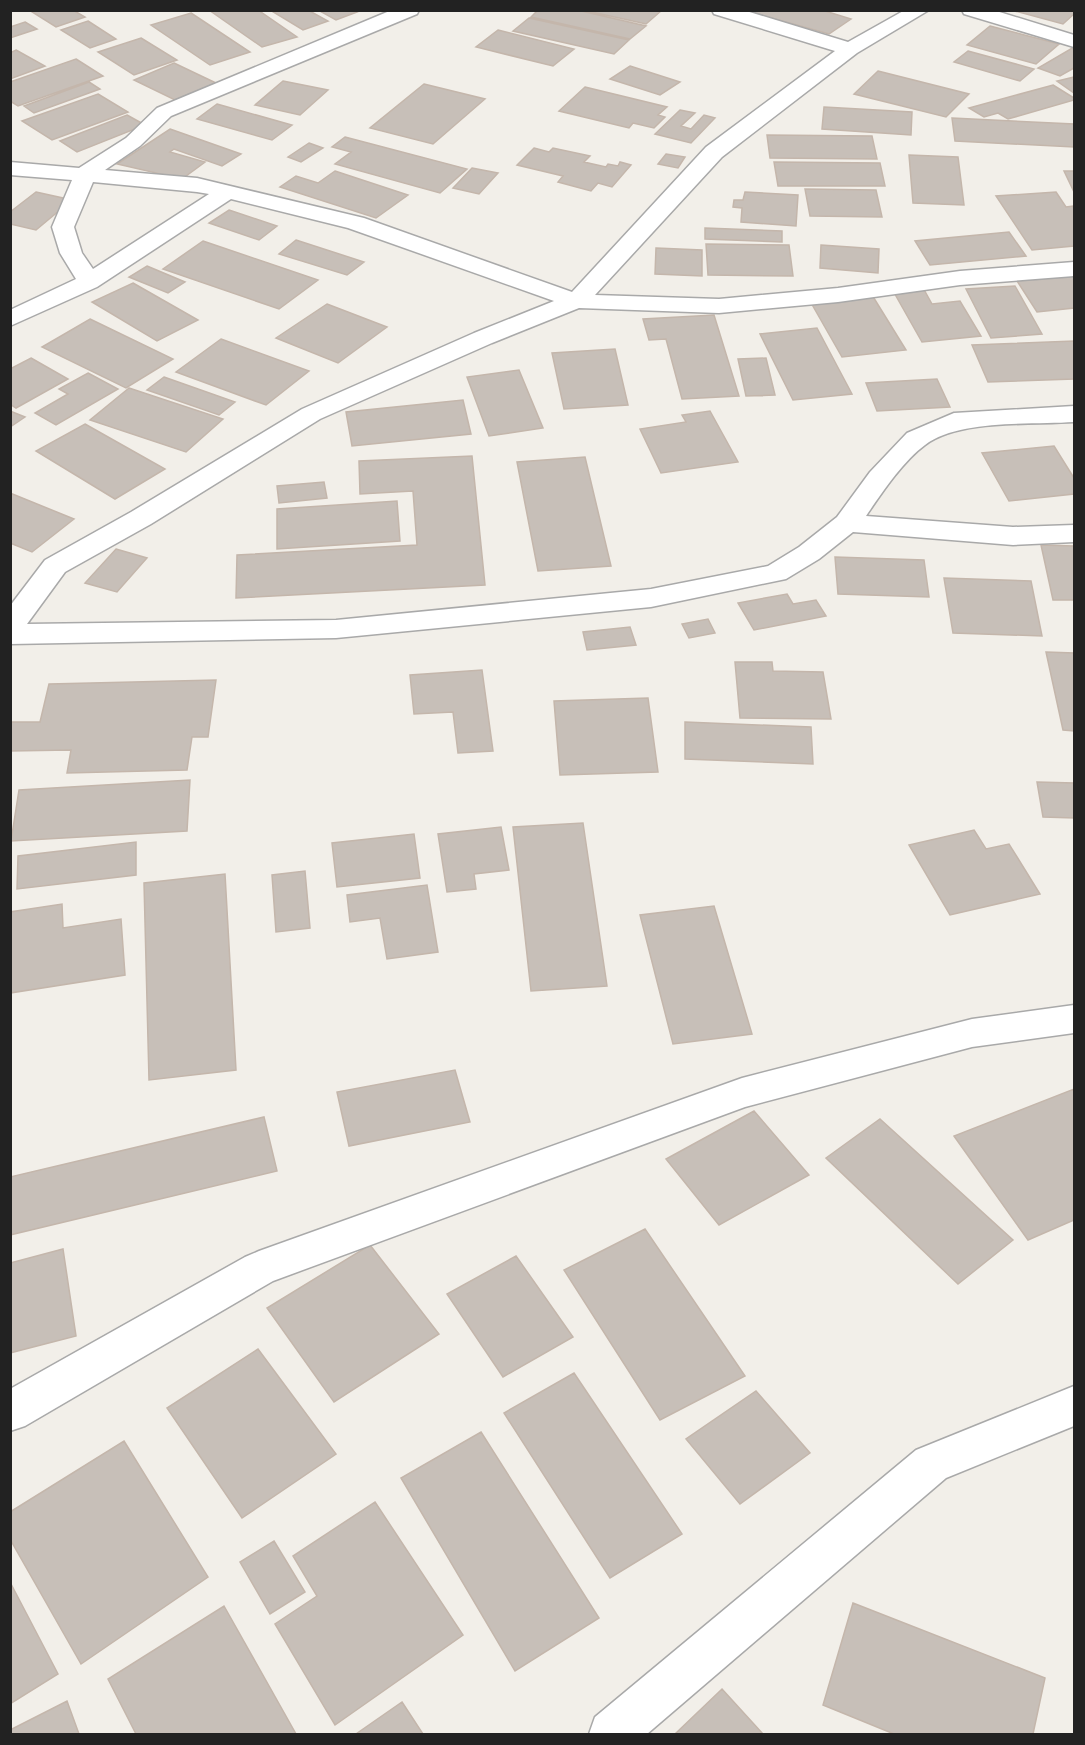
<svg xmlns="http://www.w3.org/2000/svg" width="1085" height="1745" font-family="Quicksand,sans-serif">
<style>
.building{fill:#c7bfb8;stroke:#c4b6ab;stroke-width:1.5}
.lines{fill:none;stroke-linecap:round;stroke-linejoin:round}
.street-casing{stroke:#a9a9a9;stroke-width:3}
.street{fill:#fff;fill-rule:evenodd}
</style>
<rect width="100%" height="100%" fill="#f2efe9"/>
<path class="building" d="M29,10H73L85,17L56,27Z
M209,10H258L297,37L262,47Z
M270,10H308L328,21L303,30Z
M318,10H354L357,12L336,20Z
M538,10H577L646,26L630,39L531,17Z
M583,10H657L661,11L646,24Z
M752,10H822L851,19L829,34L750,12Z
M1011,10H1074V14L1063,24Z
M191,13L250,52L210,65L151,25Z
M529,18L629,40L614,54L513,31Z
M88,21L116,39L90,48L61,30Z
M25,22L37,29L10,38V27Z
M990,26L1059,44L1036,64L967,45Z
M498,30L574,49L553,66L476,47Z
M141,38L177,60L134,75L98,52Z
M1074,47V68L1060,76L1038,68Z
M16,50L45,66L10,79V53Z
M968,51L1034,69L1020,81L954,62Z
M76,59L103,76L18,106L10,101V82Z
M174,63L216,83L175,100L134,80Z
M630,66L680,82L660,95L610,79Z
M878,71L969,94L946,117L854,94Z
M1074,77V93L1057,81Z
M283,81L328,90L300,115L255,105Z
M89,82L100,89L34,113L24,106Z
M424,84L485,99L433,144L370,128Z
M1053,85L1074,98V100L1008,119L998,113L984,117L969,108Z
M585,87L667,107L658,115L665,117L654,128L633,123L629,128L559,111Z
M98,94L128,112L52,140L22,121Z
M217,104L292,125L272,140L197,119Z
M824,107L912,112L911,135L822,129Z
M680,110L695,113L681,126L691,129L704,115L715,118L691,143L655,134Z
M127,115L145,125L77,152L60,141Z
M952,118L1074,124V147L955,141Z
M170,129L241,154L222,166L174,149L170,152L205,162L182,179L117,164Z
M767,135L872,136L877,159L770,158Z
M345,137L467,169L440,193L335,164L351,152L332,147Z
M309,143L323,148L301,162L288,157Z
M534,148L549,152L553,148L590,156L584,162L606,167L608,164L618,166L620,162L631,165L612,187L598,183L591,191L558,182L563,176L517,165Z
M666,154L685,157L678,168L658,164Z
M909,155L958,157L964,205L913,203Z
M774,162L880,163L885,186H778Z
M472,168L498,173L479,194L453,188Z
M335,171L408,195L376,218L280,187L296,176L318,183Z
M1064,171H1074V192Z
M805,189L876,190L882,217L810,216Z
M36,192L72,200L36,230L10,224V212Z
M745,192L798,195L796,226L741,222L742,208L733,207L734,200H743Z
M1056,192L1066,207L1073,206L1074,209V246L1032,250L996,196Z
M229,210L277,226L259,240L209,223Z
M705,228L782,231V242L705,239Z
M1009,232L1026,256L930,265L915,241Z
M296,240L364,262L347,275L279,254Z
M203,241L318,280L279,309L163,269Z
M706,244L789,245L793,276L708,275Z
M821,245L879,249L878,273L820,268Z
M656,248L702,250V276L655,274Z
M147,266L185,282L168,293L129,277Z
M1074,276V308L1037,312L1017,281Z
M133,283L198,320L157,341L92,302Z
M922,286L932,304L960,301L981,336L922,342L892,289Z
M1015,286L1042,334L991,338L966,289Z
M872,295L906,350L842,357L810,301Z
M327,304L387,327L338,363L276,338Z
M714,315L739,396L682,399L666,339L649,340L643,319Z
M90,319L173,359L126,388L42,347Z
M817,328L852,394L793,400L760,334Z
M221,339L309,371L266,405L176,372Z
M1074,341V379L988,382L972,345Z
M615,349L628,405L564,409L552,353Z
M31,358L68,379L16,408L10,404V369Z
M766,358L775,395L746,396L738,359Z
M519,370L543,428L489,436L467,377Z
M88,373L118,389L56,425L35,413L68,394L59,389Z
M164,377L235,402L219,415L147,390Z
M937,379L950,407L877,411L866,383Z
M129,388L223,419L186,452L90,420Z
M463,400L471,434L352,446L346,412Z
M10,411L25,417L10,427Z
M710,411L738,462L661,473L640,429L686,422L682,415Z
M85,424L165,469L115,499L36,451Z
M1054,446L1074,478V494L1009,501L982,453Z
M472,456L485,585L236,598L237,555L417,545L413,491L360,494L359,461Z
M585,457L611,566L538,571L517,462Z
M324,482L327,498L279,503L277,486Z
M10,493L74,519L32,552L10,543Z
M397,501L400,541L277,549V509Z
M1041,545L1074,546V600H1053Z
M116,549L147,558L117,592L85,583Z
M835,557L924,560L929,597L838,594Z
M944,578L1031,581L1042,636L953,633Z
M787,594L793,604L816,600L826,616L754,630L738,603Z
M708,619L715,633L689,638L682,624Z
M630,627L636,645L587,650L583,632Z
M1046,652L1074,653V731L1063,730Z
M735,662H772L773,671L823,672L831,719L740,718Z
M482,670L493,751L458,753L453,712L414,714L410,675Z
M216,680L208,737H192L187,770L67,773L71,750L10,751V722H40L49,684Z
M648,698L658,772L560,775L554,701Z
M685,722L811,727L813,764L685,759Z
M190,780L187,831L11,841L19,790Z
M1037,782L1074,783V818L1043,817Z
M583,823L607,986L531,991L513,827Z
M501,827L509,870L474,874L476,889L447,892L438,834Z
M974,830L986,849L1009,844L1040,894L950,915L909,845Z
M414,834L420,878L337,887L332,843Z
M136,842V875L17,889L18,856Z
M305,871L310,928L276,932L272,875Z
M225,874L236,1070L149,1080L144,883Z
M427,885L438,952L387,959L380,918L350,922L347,895Z
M62,904L63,928L121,919L125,975L10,993V912Z
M714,906L752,1034L673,1044L640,915Z
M455,1070L470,1122L349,1146L337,1092Z
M1074,1089V1220L1028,1240L954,1136Z
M754,1111L809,1175L719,1225L666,1159Z
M264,1117L277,1171L10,1235V1177Z
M880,1119L1013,1240L958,1284L826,1158Z
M645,1229L745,1376L660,1420L564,1270Z
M370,1245L439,1334L334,1402L267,1308Z
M63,1249L76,1336L10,1353V1263Z
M516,1256L573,1337L503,1377L447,1294Z
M258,1349L336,1454L242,1518L167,1408Z
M574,1373L682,1534L610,1578L504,1413Z
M756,1391L810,1453L740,1504L686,1439Z
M481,1432L599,1618L515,1671L401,1478Z
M124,1441L208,1577L81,1664L10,1539V1512Z
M375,1502L463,1635L335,1725L275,1624L317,1596L293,1556Z
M274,1541L305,1592L270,1614L240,1562Z
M10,1582L58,1674L10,1704Z
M853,1603L1045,1678L1033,1734H894L823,1705Z
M224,1606L296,1734H136L108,1679Z
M722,1689L763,1734H675Z
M67,1701L79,1734H10V1730Z
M402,1702L423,1734H356Z"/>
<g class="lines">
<g class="street-casing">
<path id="street" d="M392,10H419L417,14L171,116L140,146L105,170L197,178L364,218L572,292L706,147L835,51L714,14L712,10H743L848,42L905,10H929L857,53L722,157L595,295L719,299L838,288L960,271L1074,262V276L960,285L838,302L719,313L579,308L492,343L320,419L151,524L65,572L27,624L336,620L651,589L768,566L799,547L837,517L870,472L907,433L954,413L1074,406V422C1032,425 959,419 925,445C903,461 881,494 866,516L1013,527L1074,525V542L1013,545L853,532L819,559L786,579L651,607L336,638L10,644V606L45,560L131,512L302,409L474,333L554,301L348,228L231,199L97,287L10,326V310L76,279L60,253L52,227L72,180L10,175V162L79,168L126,138L157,108ZM93,182L197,192L209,194L93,269L82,253L74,227Z
M962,10H993L1074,35V47L964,14Z
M1074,1005V1033L972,1047L745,1107L273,1281L25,1426L10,1431V1389L245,1257L259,1251L742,1078L972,1019Z
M1074,1386V1426L946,1478L647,1734H589L595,1717L916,1450Z"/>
</g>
<use href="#street" class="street"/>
</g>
<rect width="1085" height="1745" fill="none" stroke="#222222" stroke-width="24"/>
</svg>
